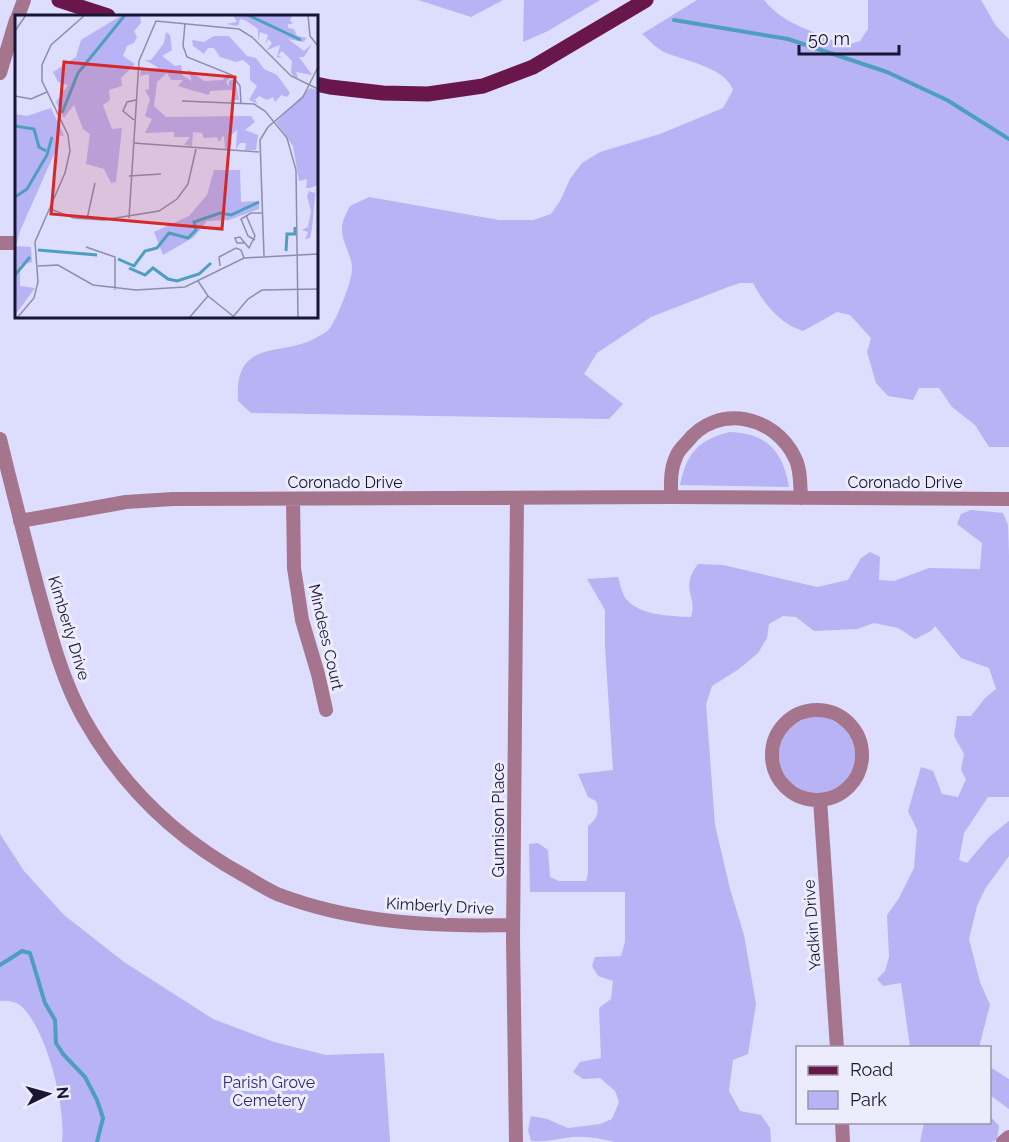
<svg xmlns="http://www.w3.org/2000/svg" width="1009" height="1142" font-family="Raleway,sans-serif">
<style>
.green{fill:#b7b3f4}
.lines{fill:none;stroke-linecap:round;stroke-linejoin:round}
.stream{stroke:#4e9fbf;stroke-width:4}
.minor{stroke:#a5758e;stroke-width:14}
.major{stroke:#69164b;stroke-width:15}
.labels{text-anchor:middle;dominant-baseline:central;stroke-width:6;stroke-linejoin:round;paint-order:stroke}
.street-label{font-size:16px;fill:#191532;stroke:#ececfc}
.park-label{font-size:16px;fill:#342770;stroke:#ececfc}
.inset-river{fill:none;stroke:#4e9fbf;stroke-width:3}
.inset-road{fill:none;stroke:#8f8dac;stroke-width:1.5}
.view{fill:#d62828;fill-opacity:0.15;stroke:#d62828;stroke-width:3}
.inset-edge{fill:none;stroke:#191532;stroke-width:3}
</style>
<rect width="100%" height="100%" fill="#ddddfd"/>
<path class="green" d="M418,0H503L471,17Z
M524,0H600L548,31L523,42Z
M697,0H764C786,27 815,30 844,46L860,41L868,29V0H981L996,26L1009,39V447H989L975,425L952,407L939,388H919L913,400L888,396L876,383L867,352L871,338L850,315L837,312L803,331C780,324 764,304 753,283H740L728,287L651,317L597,353L584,374L623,404L609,419L251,413L238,401C234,335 283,359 319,336C323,334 328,331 330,328C337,319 353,279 352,268C352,255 341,241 342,228C342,221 347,212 350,206L369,197L499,220H533L551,214L560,201L570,179L582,163L600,152L660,134L723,108L733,90C725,67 685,61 664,52C656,48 649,40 642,34Z
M729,432C767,433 783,451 789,487L680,485C687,453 697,441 729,432Z
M971,510L1003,513L1008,525L1009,556V797H988L964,833L959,860L967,863L989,837L1009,821V856L985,889L977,906L969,939L980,982L990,1005L979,1047H910L901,983L883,986L877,979L885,971L889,957L887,915L899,898L914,868L917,830L908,811L921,767L933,771L942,794L958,797L966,779L961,770L964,754L954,736L957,716H971L985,698L996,689L989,668L961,658L935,626L931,631L915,639L898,628L874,623L857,629L814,631L796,617L783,616L769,624L767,638L758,653L739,669L712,686L706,704L715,825L730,889L744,935L756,1004L748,1054L733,1060L729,1091L740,1111L761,1115L770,1128L771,1142H615C598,1138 582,1135 565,1138C553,1140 543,1142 531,1141L528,1130L531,1116L547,1119L568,1128L600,1124L612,1119L619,1102L615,1091L600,1078L583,1079L573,1072L580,1062L601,1058L599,1008L611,999L613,981L598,976L592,966L595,957L621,956L625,942V892H530L529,844L538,843L548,850L550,877L559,881H586L588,874V826C597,819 600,812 596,801L588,797L578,774L613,770L605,647V610L587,579L618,577C620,583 621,590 624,596C636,616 671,616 691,617C698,596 679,589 698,564L723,565L817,587L848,580L861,558L870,552L880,557L879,580L894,581L929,568L980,569L982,543L957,524L961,514Z
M779 755a38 38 0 1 1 76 0a38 38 0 1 1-76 0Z
M0,834L24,871L64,915L124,962L213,1019L274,1042L326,1055L384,1053L390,1142H62C66,1108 48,1036 25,1010C19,1002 9,1000 0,1001Z
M990,1067L1009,1079V1109L990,1095Z
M990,1116L999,1126L997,1140L991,1142H920L924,1123L990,1122Z"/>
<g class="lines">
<path class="stream" d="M674,20L788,39L887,72L947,100L1009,139
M0,965L22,951L30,953L45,1003L55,1020L56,1043L63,1054L85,1077L97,1100L103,1118L97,1142"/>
<path class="minor" d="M18,16L24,0
M0,73L16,20
M0,243H16
M0,439C12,489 25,539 38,589C50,632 61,677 83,717C121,785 177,839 245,876C255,882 266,889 277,894C352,923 434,927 513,925
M671,497C671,483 670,470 676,457C678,451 683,446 687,442C717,403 775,415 795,458C801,469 800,486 801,498
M293,499L294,568L302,620L318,674L326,710
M20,521L126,502L173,499L671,497L1009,499
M772 755a45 45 0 1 1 90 0a45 45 0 1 1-90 0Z
M820,800L837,1048
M842,1122L843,1142
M516,1142L513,939L517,498
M1003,1142L1009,1137"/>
<path class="major" d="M59,0L108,16
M316,84L330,87L383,93L428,94L483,86L533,67L646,0"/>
</g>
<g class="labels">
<g class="street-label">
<text x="345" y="482">Coronado Drive</text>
<text x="905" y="482">Coronado Drive</text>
<text transform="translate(69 628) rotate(73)">Kimberly Drive</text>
<text transform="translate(326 637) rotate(77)">Mindees Court</text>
<text transform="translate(498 820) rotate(-90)">Gunnison Place</text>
<text transform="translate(440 906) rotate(3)">Kimberly Drive</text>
<text transform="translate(812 925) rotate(-94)">Yadkin Drive</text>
</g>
<g class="park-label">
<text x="269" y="1082">Parish Grove<tspan x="269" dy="18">Cemetery</tspan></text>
</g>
</g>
<g transform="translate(15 15)">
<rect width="303" height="303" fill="#ddddfd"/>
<path d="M107,0H125L126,8L119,16L122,22L119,28L112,31L108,41L120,49L106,63L107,71L94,75L95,85L88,90L97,114L107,113L101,167L96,168L89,154L71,149L75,119L68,114L59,90L49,103L41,87L53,70L43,67L38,57L61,42L66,25ZM218,0H278L275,5L278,9H273V13L279,14L282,21L292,23L288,27L273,24L289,36L297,29L289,42H284L297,60L281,57L283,63L279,62L276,58L277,46L267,36L263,40L267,43L262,42L265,30L252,35L257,28L253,24L250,30L253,20L245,17L243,26V14L230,5L225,4L223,11L211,9L222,7ZM151,17L155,20L157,35L147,41L160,51L166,50L168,61L177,66L173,54L189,66L208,65L212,59L216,61L211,67L214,72V66L220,64L224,85H219L220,76L215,75L195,76L194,80L169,73L163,71L168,65H156L152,58L142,67L139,91L151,102L236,101L240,107L230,115L243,120L241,135H230L231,128H225L221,134L222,115L215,121L214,134H210L209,120L204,127L202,122L189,123L187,118L178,117L177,131L169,130L175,122H159V117L130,118L137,104L130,101L135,84L130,75L134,74V59L125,61L126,55L144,53L130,45H136L149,28ZM199,21H214L232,41L241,43L249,54L262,60L275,78L272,82L266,80L260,87L258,82L252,85L244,81L240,85L243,89L234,85L242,71L235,65V51L228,45L221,47L205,42L199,33H193L189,39L178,31L177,25L189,27ZM295,73L303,75V170L295,173H291L292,164L284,166L278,131L261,107ZM36,93L49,121L41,120L44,128L5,216L1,231L16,232L17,247L5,250V271L20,273L0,300V99L12,101ZM199,155H225L226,187L244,186V194L214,205L192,206L179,222L148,240L139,217L174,201L192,180ZM301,171L297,213L295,223L290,224L293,217L287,215L293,212L296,196L292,181L294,176L300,178Z" fill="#b7b3f4"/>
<path class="inset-river" d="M233,0L286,25M47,98L63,58L110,0M0,111L19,114L24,132L31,136M0,182L12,174L32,140L37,122M23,235L82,240M271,236L272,219H280V212M103,244L119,251L130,236L142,233L154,218L173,223L181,215L179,207L205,198L216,200L244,187M114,253L130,260L138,253L153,264L162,266L184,259L196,248M0,260L15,242"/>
<path class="inset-road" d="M293,0L295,21L303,31M170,8L168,31L172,42L217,60L225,71L226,88M0,16L11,0M0,81L16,84L32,77M167,86L239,89L250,96L272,123L281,155L283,303M119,105L108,96L112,87L121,85M118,128L244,137M114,161L146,159M35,194L59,203L88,205L144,196L162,184L173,169L181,134M114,203L124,46L141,6L224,14L237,22L276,61L303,74M72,204L80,168M240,225L233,221L226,204L236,198H247M229,228H222L220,223L225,222L234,233L240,221L231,200M71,232L100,242V275M249,241L245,125L253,112L288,82L303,52M23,251L43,250L78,270L121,275L170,272L229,243L303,239M205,251L204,242L221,233L226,235L229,243M183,266L193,281L218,301M2,303L19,283L23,267L20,227L50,158L55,136L53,120L27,66V50L36,30L70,0M174,303L193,281M217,303L233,284L247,275L303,274"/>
<path class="view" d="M49,47L220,62L207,214L36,199Z"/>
<rect width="303" height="303" class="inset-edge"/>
</g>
<rect x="796" y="1046" width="195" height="78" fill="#ececfc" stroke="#9896ab" stroke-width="1.5"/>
<rect x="808" y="1066" width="30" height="9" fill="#69164b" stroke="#9896ab" stroke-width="1.5"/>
<text x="850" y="1076" font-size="18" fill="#191532">Road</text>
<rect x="808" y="1091" width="30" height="18" fill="#b7b3f4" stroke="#9896ab" stroke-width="1.5"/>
<text x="850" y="1106" font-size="18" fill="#191532">Park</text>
<g transform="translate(48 1094) rotate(85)" stroke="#ececfc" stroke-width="4.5" paint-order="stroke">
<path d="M0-4.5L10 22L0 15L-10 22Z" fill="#191532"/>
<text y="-9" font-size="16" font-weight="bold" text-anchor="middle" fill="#191532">N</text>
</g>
<path d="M799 45v9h100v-9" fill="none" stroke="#191532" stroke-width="3"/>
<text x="808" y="45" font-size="18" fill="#191532" stroke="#ececfc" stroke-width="4.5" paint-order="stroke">50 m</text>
</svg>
